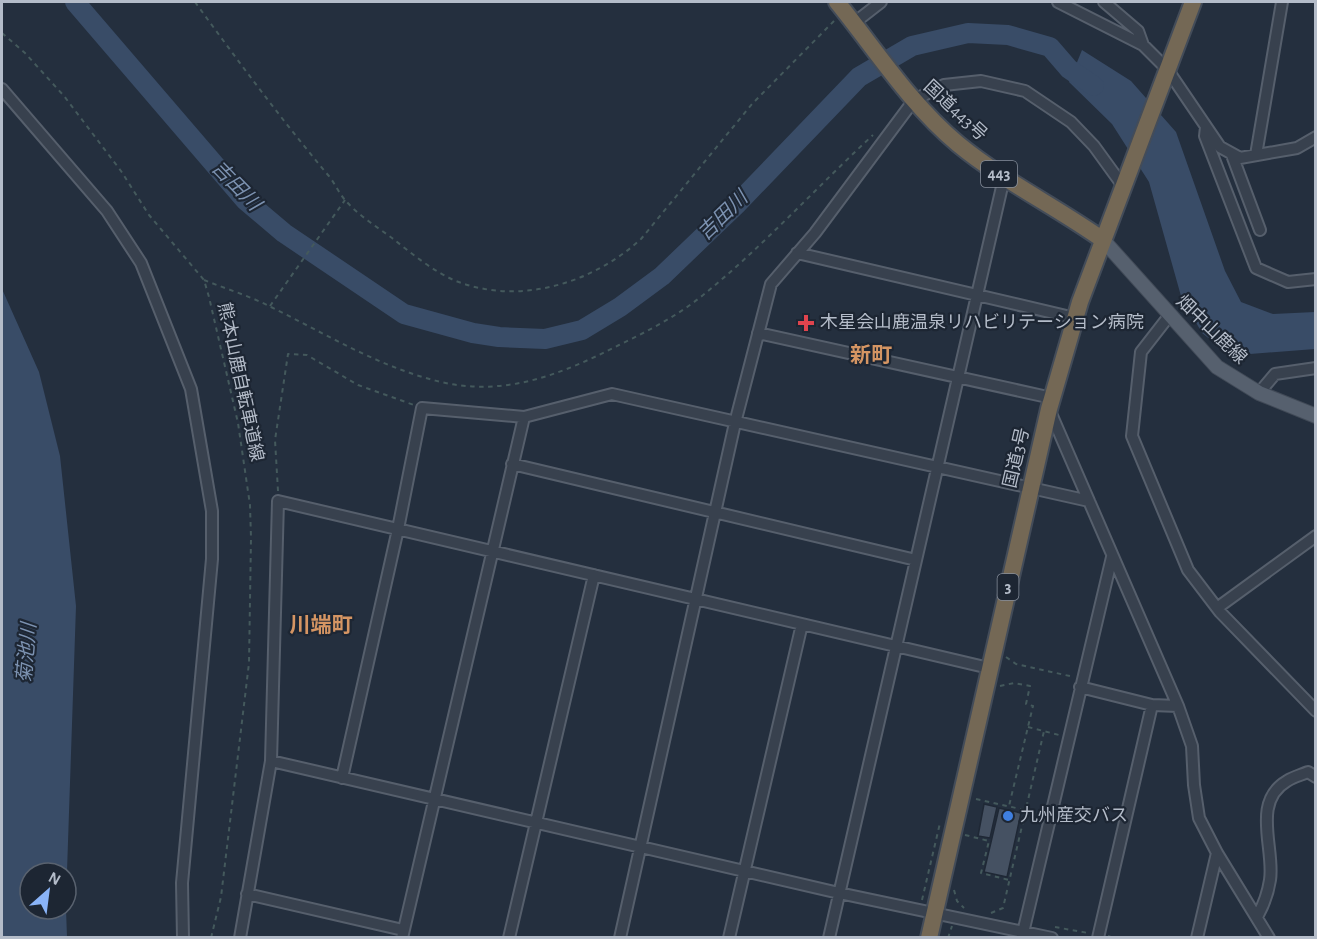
<svg xmlns="http://www.w3.org/2000/svg" width="1317" height="939" font-family="'Alegreya Sans','Noto Sans JP',sans-serif">
<style>
.water{fill:#394c67}
.lines{fill:none;stroke-linecap:round;stroke-linejoin:round}
.river{stroke:#394c67;stroke-width:20}
.building{fill:#455162;stroke:#1f2835;stroke-width:1.5}
.minor-casing{stroke:#565f6c;stroke-width:14}
.major-casing{stroke:#414a57;stroke-width:16}
.highway-casing{stroke:#434c59;stroke-width:20}
.path{stroke:#44595c;stroke-width:2;stroke-dasharray:4.5 4.5;stroke-linecap:butt}
.minor{stroke:#38414e;stroke-width:10}
.major{stroke:#56606e;stroke-width:14}
.highway{stroke:#746855;stroke-width:16}
.health-dot{fill:#e0444e;stroke:#1d2633;stroke-width:2}
.shop-dot{fill:#3f7fe0;stroke:#1d2633;stroke-width:2}
.labels{text-anchor:middle;dominant-baseline:central;stroke-width:4.5;stroke-linejoin:round;paint-order:stroke}
.shield{fill:#1d2633;stroke:#878f9c;stroke-width:1.5}
.shield-label{font-size:16px;font-weight:bold;fill:#b4bcc9}
.street-label{font-size:18px;fill:#b4bcc9;stroke:#1d2633}
.poi-label{font-size:18px;fill:#b4bcc9;stroke:#1d2633;text-anchor:start}
.water-label{font-size:20px;font-style:italic;fill:#7c92b1;stroke:#1d2633}
.quarter-label{font-size:21px;font-weight:bold;fill:#d59563;stroke:#1d2633}
</style>
<rect width="100%" height="100%" fill="#242f3e"/>
<path class="water" d="M1082,50L1131,81L1176,132L1225,271L1241,302L1273,314L1315,312V349L1250,354L1220,347L1202,333L1181,296L1149,182L1112,124L1069,82Z
M2,289L39,372L60,456L76,606L66,901V873H30V909H66L67,937H2Z"/>
<g class="lines">
<path class="river" d="M75,2L245,200L284,233L404,314L473,333L499,337L545,339L582,330L620,307L662,276L736,205L859,77L912,46L968,33L1008,35L1050,47L1069,69L1094,86"/>
</g>
<path class="building" d="M984,804L997,807L990,838L978,836Z
M999,808L1021,813L1007,877L984,872Z"/>
<g class="lines">
<g class="minor-casing">
<path id="minor" d="M1058,2L1143,45L1167,69L1220,147L1240,158L1297,148L1316,137
M1104,2L1138,31L1143,45
M854,23L881,2
M2,89L107,211L141,263L191,389L212,511V559L182,883L183,938
M1206,127L1205,136L1256,268L1288,282L1316,279
M1232,155L1260,230
M1256,155L1282,2
M797,253L1075,318
M1169,316L1141,352L1132,436L1188,570L1220,612L1316,711
M758,333L1052,398
M1259,393L1275,374L1316,368
M1049,409L1178,706L1192,746L1194,785L1199,818L1217,853L1269,938
M512,464L916,560
M1217,608L1316,536
M1080,687L1152,705L1178,706
M271,761L839,893L1052,938
M342,778L398,529L422,408L524,417L612,394L1089,501
M247,894L403,930
M1258,915C1264,904 1268,893 1270,880C1275,849 1251,802 1287,781C1293,777 1301,775 1308,772L1316,777
M1022,937L1112,557
M240,938L271,761L278,501L989,668
M402,938L524,417
M509,938L594,575
M620,938L735,423L771,284L815,233L914,100L944,85L981,81L1025,91L1071,122L1094,146L1123,186
M729,938L802,624
M829,938L1004,178
M1098,938L1152,705
M1197,938L1217,853"/>
</g>
<g class="major-casing">
<path id="major" d="M1103,240L1217,367L1259,393L1316,416"/>
</g>
<g class="highway-casing">
<path id="highway" d="M837,2C876,50 910,104 958,144C1003,181 1055,206 1103,240
M929,938L1049,409L1080,302L1193,2"/>
</g>
<path class="path" d="M195,2C238,61 281,119 328,175C335,183 339,194 346,201C358,215 377,227 392,238C411,253 434,272 456,281C520,306 593,283 641,239L752,104L834,21
M2,33L25,53L64,96L121,171L149,215L204,280L209,297L238,423L250,505L251,538L249,663L221,897L211,938
M204,280C226,289 250,296 271,307C326,334 381,368 441,382C506,397 562,374 619,345C650,330 681,314 708,291C765,244 818,186 873,135
M270,306L345,200
M278,491L275,440L288,354L307,355L358,385L414,405
M1006,657L1016,664L1074,677
M1000,686L1014,683L1030,686L1026,704L1033,706L1009,806
M1028,727L1059,735
M976,799L1025,810
M965,835L989,841L981,873L1009,880
M954,890L957,901L964,908
M922,900L940,823
M991,913L1003,908L1044,731
M1055,927L1088,933
M1108,936L1114,938
M948,938L952,926"/>
<use href="#minor" class="minor"/>
<use href="#major" class="major"/>
<use href="#highway" class="highway"/>
</g>
<path class="health-dot" d="M803 314h6v6h6v6h-6v6h-6v-6h-6v-6h6z"/>
<circle class="shop-dot" cx="1008" cy="816" r="6"/>
<g class="labels">
<g class="shield">
<rect x="981" y="161" width="36" height="26" rx="4.5"/>
<rect x="997.5" y="574" width="21" height="26" rx="4.5"/>
</g>
<g class="shield-label">
<text x="999" y="174">443</text>
<text x="1008" y="587">3</text>
</g>
<g class="street-label">
<text transform="translate(955 111) rotate(43)">国道443号</text>
<text transform="translate(1211 330) rotate(44)">畑中山鹿線</text>
<text transform="translate(240 382) rotate(78)">熊本山鹿自転車道線</text>
<text transform="translate(1017 458) rotate(-77)">国道3号</text>
</g>
<g class="poi-label">
<text x="820" y="323">木星会山鹿温泉リハビリテーション病院</text>
<text x="1020" y="816">九州産交バス</text>
</g>
<g class="water-label">
<text transform="translate(236 186) rotate(46)">吉田川</text>
<text transform="translate(723 216) rotate(-44)">吉田川</text>
<text transform="translate(27 653) rotate(-85)">菊池川</text>
</g>
<g class="quarter-label">
<text x="871" y="355">新町</text>
<text x="321" y="625">川端町</text>
</g>
</g>
<rect width="1317" height="939" fill="none" stroke="#b4bcc9" stroke-width="6"/>
<g transform="translate(48 891) rotate(28)"><circle r="28" fill="#1d2633" stroke="#59626f" stroke-width="1.5"/>
<path d="M0-4.5L10 22L0 15L-10 22Z" fill="#8ab4f8"/>
<text y="-9" font-size="16" font-weight="bold" text-anchor="middle" fill="#b4bcc9">N</text>
</g>
</svg>
